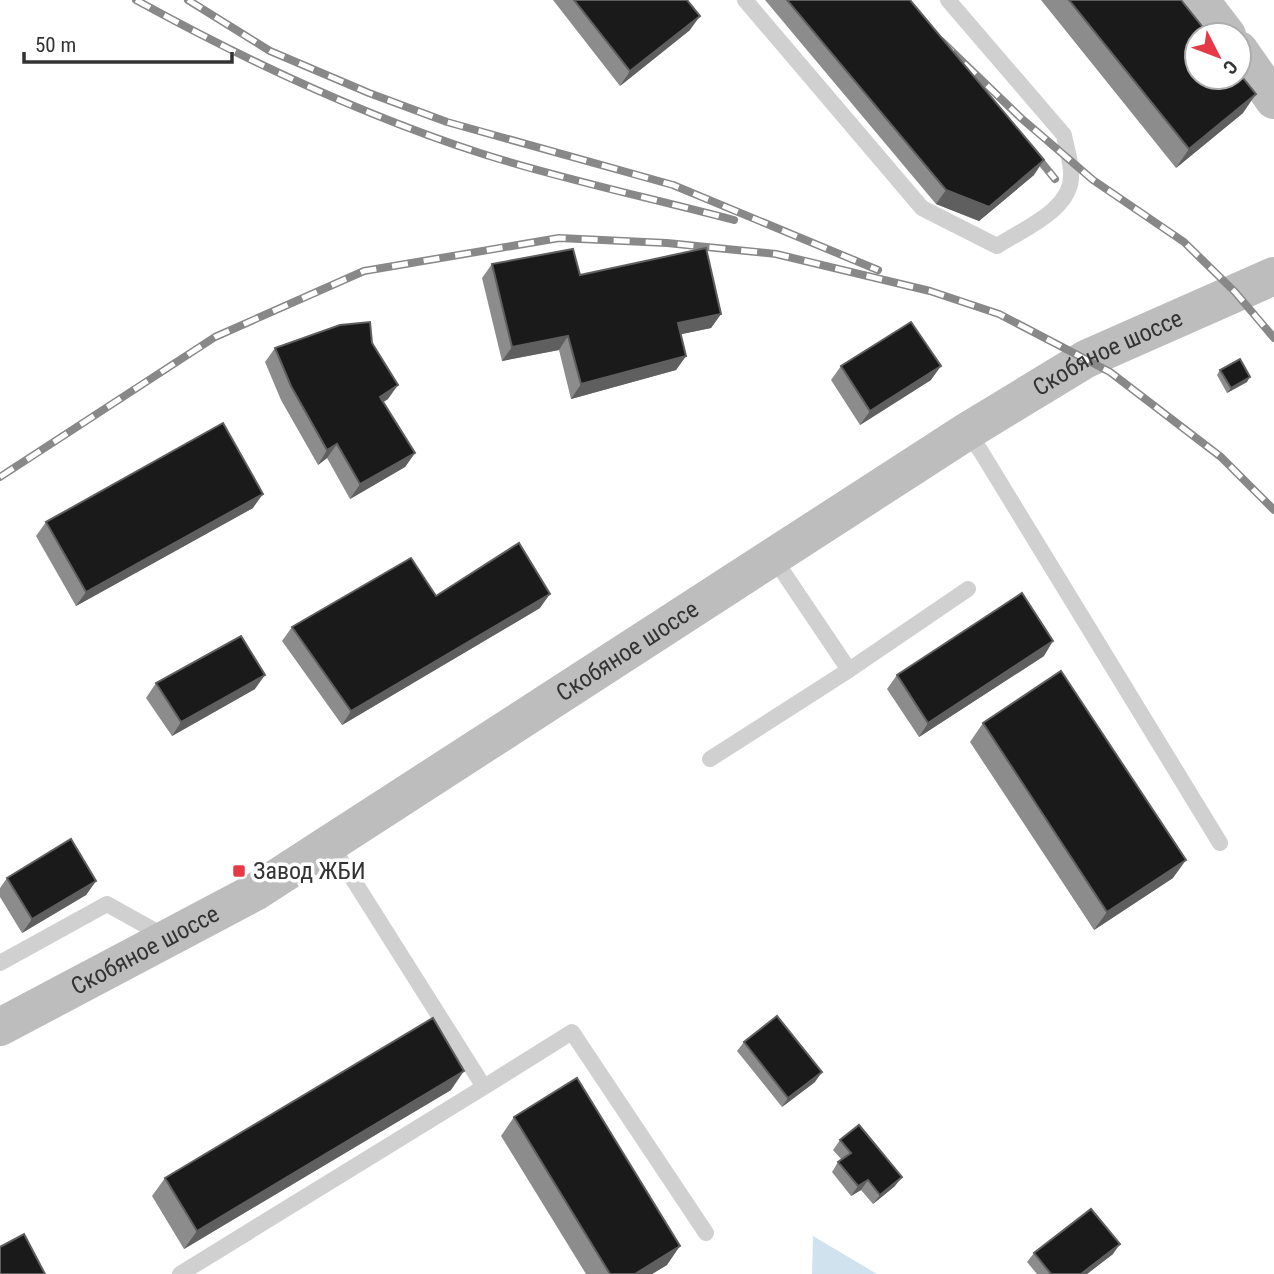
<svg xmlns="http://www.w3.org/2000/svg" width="1274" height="1274" font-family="'Roboto Condensed',sans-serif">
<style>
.water{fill:#cfe2ee}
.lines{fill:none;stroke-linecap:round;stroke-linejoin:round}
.service{stroke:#d0d0d0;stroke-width:16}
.secondary{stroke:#bdbdbd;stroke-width:38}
.rail-casing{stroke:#888;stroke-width:8}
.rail{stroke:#fff;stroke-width:5;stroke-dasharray:16;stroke-linecap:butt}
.wall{fill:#8c8c8c}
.shaded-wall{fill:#5f5f5f}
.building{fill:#1a1a1a;stroke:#5f5f5f;stroke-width:2}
.poi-dot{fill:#e63946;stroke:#fff;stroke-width:2.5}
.labels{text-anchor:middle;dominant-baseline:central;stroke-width:7;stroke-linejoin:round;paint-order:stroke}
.street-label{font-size:24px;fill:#333;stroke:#fff}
.poi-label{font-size:24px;fill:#333;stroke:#fff;text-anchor:start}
</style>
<rect width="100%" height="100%" fill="#fff"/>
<path class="water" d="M813,1236L877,1274H812Z"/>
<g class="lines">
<path class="service" d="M745,0L922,208L997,246C1023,229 1074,209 1071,173C1071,160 1066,147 1064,135L948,0
M966,432L980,450L1220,843
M773,557L849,670L968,589
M710,759L849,670
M330,843L484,1087L572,1032L706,1233
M0,963L107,904L166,937
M180,1274L484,1087"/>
<g class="secondary">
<path d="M1200,0L1227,35"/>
<path d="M1239,50L1274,100"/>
<path id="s1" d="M0,1027L255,892L966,432L1086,359L1274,276"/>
</g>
<g class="rail-casing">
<path id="rail" d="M136,0C247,61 362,115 483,154C565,180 651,198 734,220
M188,0L270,51L369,93L447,122L673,185L878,270
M941,41L1021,118L1093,180L1184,242L1235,292L1274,338
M1029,147L1055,179
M0,477L215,337L364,271L559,238L667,243L776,254L930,291L999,314L1110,372L1221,457L1274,510"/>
</g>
<use href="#rail" class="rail"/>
</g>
<path class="wall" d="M553,0H687L690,30L620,86Z
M765,0H910L1034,175L979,221L936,204Z
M1041,0H1181L1243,113L1176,168Z
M492,264L580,275L721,314L711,328L681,334L686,356L676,370L571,399L559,350L502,361L482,278Z
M372,343L388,399L383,402L415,453L405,467L350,499L327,458L318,465L281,400L265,362L275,348Z
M841,366L931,380L860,425L831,380Z
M1220,370L1247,382L1227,393L1217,375Z
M253,508L76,606L36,536L46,522Z
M436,596L540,608L342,725L282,641L292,627Z
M1044,656L919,737L887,689L897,675Z
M156,683L255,689L172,736L146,698Z
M983,723L1173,878L1094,930L970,742Z
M7,878L96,881L86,895L22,933L0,897V888Z
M744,1042L815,1082L782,1107L737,1051Z
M451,1090L184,1249L152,1196L165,1178Z
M514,1117L667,1265L652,1274H586L501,1136Z
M840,1140L895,1186L873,1204L861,1190L851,1196L832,1172L838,1162L842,1160L833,1150Z
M1034,1253L1113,1254L1087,1274H1037L1027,1262Z"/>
<path class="shaded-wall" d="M700,16L690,30L620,86L630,71Z
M1256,94L1243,113L1176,168L1189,149Z
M1044,160L1034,175L979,221L936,204L946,190Z
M721,314L711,328L668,337L678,323Z
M568,336L559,350L502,361L512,347Z
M686,356L676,370L571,399L581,384Z
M941,366L931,380L860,425L870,411Z
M1250,377L1247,382L1227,393L1231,388Z
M398,385L388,399L370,411L380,397Z
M337,444L327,458L318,465L327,450Z
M415,453L405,467L350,499L360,484Z
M263,494L253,508L76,606L86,592Z
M550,594L540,608L342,725L351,711Z
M1053,641L1044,656L919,737L928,723Z
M265,675L255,689L172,736L181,722Z
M1186,860L1173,878L1094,930L1107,912Z
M96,881L86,895L22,933L32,919Z
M464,1071L451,1090L184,1249L197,1231Z
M822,1072L815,1082L782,1107L788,1098Z
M902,1177L895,1186L873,1204L880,1195Z
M868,1180L861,1190L851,1196L858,1186Z
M1120,1244L1113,1254L1087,1274H1081Z
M680,1246L667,1265L652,1274H635Z"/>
<path class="building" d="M574,0H687L700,16L630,71Z
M787,0H910L1044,160L989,207L946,190Z
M1069,0H1181L1209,35H1197V77H1239V73L1256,94L1189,149Z
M706,248L721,314L678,323L686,356L581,384L568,336L512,347L492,264L573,249L580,275Z
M370,322L372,343L398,385L380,397L415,453L360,484L337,444L327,450L291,386L275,348L340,325Z
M911,322L941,366L870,411L841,366Z
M1240,359L1250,377L1231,388L1220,370Z
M223,423L263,494L86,592L46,522Z
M519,543L550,594L351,711L292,627L411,558L436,596Z
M1022,593L1053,641L928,723L897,675Z
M241,636L265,675L181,722L156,683Z
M1061,671L1186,860L1107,912L983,723Z
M71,839L96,881L32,919L7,878Z
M777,1016L822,1072L788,1098L744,1042Z
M433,1018L464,1071L197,1231L165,1178Z
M577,1078L680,1246L635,1274H610L514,1117Z
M859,1125L902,1177L880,1195L868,1180L858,1186L838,1162L851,1153L840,1140Z
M1091,1209L1120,1244L1081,1274H1051L1034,1253Z
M24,1234L45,1274H0V1247Z"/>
<rect class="poi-dot" x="232" y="864" width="14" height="14" rx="3.5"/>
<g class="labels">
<g class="street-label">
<text stroke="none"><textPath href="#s1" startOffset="1298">Скобяное шоссе</textPath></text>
<text stroke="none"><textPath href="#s1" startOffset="732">Скобяное шоссе</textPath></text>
<text stroke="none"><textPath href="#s1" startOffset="164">Скобяное шоссе</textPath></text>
</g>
<g class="poi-label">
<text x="253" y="871">Завод ЖБИ</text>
</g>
</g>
<g transform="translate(1218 56) rotate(132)"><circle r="33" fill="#ffffff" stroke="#adadad" stroke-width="2"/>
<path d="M0-5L12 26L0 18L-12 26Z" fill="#e63946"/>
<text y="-10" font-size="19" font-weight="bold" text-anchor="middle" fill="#333333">С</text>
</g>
<path d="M24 52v10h208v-10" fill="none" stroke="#333333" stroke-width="3.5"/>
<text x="35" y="52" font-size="21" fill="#333333" stroke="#ffffff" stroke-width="5" paint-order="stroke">50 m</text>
</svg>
